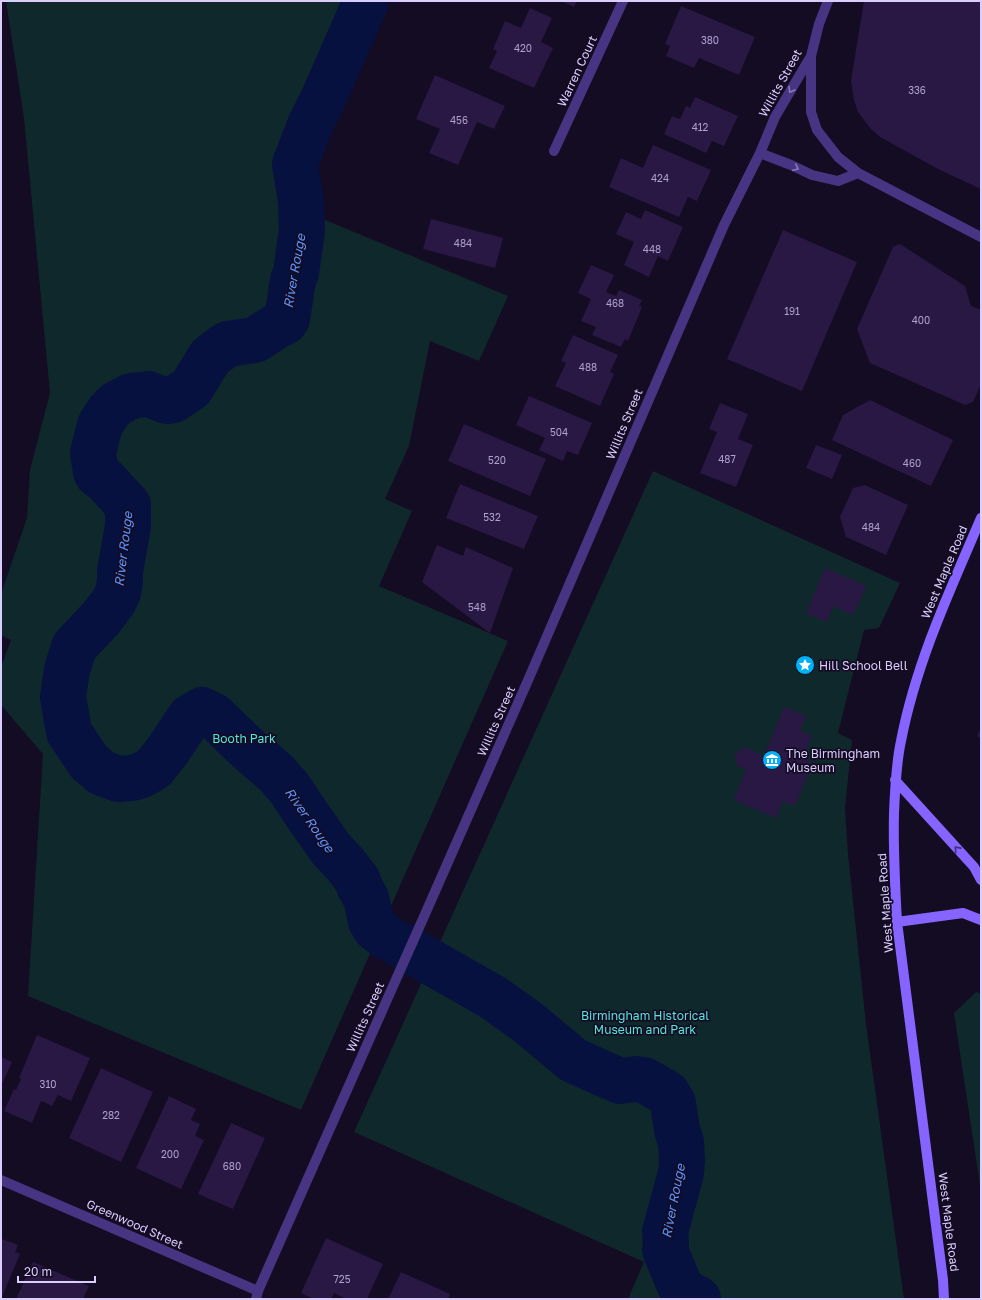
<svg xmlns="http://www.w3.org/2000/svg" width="982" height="1300" font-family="'Golos Text',sans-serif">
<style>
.green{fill:#0f282c}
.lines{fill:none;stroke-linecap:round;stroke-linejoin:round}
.river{stroke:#071140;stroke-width:46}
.building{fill:#291744}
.minor{stroke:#473583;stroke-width:10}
.secondary{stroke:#8664ff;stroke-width:10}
.oneway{stroke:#8a79bb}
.oneway2{stroke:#422f7a}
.labels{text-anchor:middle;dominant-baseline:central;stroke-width:3.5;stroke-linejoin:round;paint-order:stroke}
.number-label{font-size:10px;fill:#afa0d0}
.street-label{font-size:12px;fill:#dccdff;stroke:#140c22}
.poi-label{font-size:12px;fill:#dccdff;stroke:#140c22;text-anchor:start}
.park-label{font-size:12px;fill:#54e5dc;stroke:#140c22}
.water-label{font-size:13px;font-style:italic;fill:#5b94ff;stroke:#140c22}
</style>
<rect width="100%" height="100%" fill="#140c22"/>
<path class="green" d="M6,1H366L318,70L306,212L508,296L479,361L430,341L409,446L385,499L412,511L379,586L508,641L301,1110L28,996L43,754L1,705V667L11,640L1,635V594L27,518L30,470L50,393L24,118Z
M653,471L900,583L879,628L864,630L838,733L852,740L845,808L848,854L866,1024L904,1299H628L644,1262L354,1132Z
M976,992L981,994V1192L954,1013Z"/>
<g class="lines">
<path class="river" d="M366,1L324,97L310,125L295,164L301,201L302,230L296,273L293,280L287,319L285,322L275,327L255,340L228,344L223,347L210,357L191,388L173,400L167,401L148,394L131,396L116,404L109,411L100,425L93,453L96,472L97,474L105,480L128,505V526L120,571V582L118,592L114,601L102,617L74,647L67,670L63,697L69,732L89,762L102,773L118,779L132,778L142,775L154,768L168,750L190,717L202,710L214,716L247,748L276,773L290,789L303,809L331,849L345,864L358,881L359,886L366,898L371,921L375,928L386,937
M399,944L494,998L530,1024L573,1060L604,1074L620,1081L636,1079L644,1080L667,1093L673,1103L677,1130L681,1142L682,1160L681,1173L665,1232L666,1245L665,1250L680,1286L687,1293L698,1299"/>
</g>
<path class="building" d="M561,1H577L574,7Z
M864,1H981V189L938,169L880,137L870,128L858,112L854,100L851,81Z
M681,6L755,37L739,75L699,58L694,68L666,56L670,46L665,44Z
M530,8L552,18L541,42L553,48L534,88L489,68L497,51L493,49L505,21L521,28Z
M435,75L505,106L494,129L477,122L458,165L429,153L440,129L416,119Z
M695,97L738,116L724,146L712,141L706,153L664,134L672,116L680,119L686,106L690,108Z
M653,145L711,170L697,201L688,197L679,217L609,187L621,158L643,168Z
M645,210L683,227L668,261L658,256L649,277L624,265L634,242L616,234L626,212L641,219Z
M431,219L503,238L495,268L423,249Z
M783,230L857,262L802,391L727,359Z
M900,244L965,286L971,306L981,310V384L973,402L965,405L870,363L857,329L893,247Z
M591,265L614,275L606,292L616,296L619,290L642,300L639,306L642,307L628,341L625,339L621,347L592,335L596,327L581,321L591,299L578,293Z
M573,335L618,355L610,372L614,374L600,406L555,386L566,363L561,361Z
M529,396L592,423L578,455L567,451L563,461L539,450L545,438L516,425Z
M870,400L953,440L931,486L832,440L843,415Z
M720,403L748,414L738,439L753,445L736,487L700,473L717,432L709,429Z
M464,424L546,459L530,496L448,461Z
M816,445L842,455L832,479L806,468Z
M460,484L538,516L524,549L446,518Z
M865,485L908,505L886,555L846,537L840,517L853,488Z
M437,545L463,556L466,547L513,568L490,633L422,582Z
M825,568L866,586L853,615L833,606L827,622L806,613Z
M784,707L806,716L800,731L812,736L803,758L813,763L795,806L783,801L776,818L734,800L746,769L736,765L735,756L737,752L744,747L764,756Z
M981,728V738L977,736Z
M37,1035L90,1058L71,1101L58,1095L52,1106L41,1101L32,1123L4,1111L14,1089L16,1090L21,1079L19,1078Z
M1,1057L12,1062L1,1086Z
M101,1068L153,1092L121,1162L69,1138Z
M169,1096L196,1109L191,1120L200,1124L195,1136L204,1140L181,1189L136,1168Z
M231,1123L265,1138L233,1209L198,1194Z
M326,1238L383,1264L367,1299H346L334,1293L331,1299H314L301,1293Z
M2,1239L18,1245L15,1252L20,1254L1,1299V1241Z
M33,1262L89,1286L83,1299H16Z
M401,1272L450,1294L448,1299H388Z"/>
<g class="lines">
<path class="minor" d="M811,56V112L817,130L838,157L858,173L981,237
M554,151L623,1
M760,153L791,165L812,175L838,181L858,173
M1,1180L258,1291
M256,1299L258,1291L370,1038L426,912L529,678L724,225L760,153L775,117L811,56L819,24L828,1"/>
<path class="secondary" d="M895,780L974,867L981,880
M897,922L963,913L981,920
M944,1299L943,1280L897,922C895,886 893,850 894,813C895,789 896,764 901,741C916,663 950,590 981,518"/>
</g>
<defs><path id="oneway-chevron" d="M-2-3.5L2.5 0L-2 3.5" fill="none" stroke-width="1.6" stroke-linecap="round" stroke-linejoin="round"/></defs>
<g class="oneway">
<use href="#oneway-chevron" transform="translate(791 90) rotate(121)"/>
<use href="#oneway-chevron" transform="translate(796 168) rotate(25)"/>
</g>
<use class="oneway2" href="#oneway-chevron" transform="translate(957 849) rotate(-132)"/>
<defs>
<g id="sight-disc" transform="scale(1)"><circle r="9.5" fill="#00b0f8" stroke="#140c22"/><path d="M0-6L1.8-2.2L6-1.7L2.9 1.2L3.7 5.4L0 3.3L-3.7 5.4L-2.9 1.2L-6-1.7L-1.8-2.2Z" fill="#fff"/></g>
<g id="museum-disc" transform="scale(1)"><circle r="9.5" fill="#00b0f8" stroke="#140c22"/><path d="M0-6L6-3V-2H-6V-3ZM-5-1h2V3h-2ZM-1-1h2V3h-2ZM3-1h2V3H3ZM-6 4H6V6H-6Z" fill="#fff"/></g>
</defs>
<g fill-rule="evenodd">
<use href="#sight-disc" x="805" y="665"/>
<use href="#museum-disc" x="772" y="760"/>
</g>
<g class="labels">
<g class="number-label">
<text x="710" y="40">380</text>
<text x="523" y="48">420</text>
<text x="917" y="90">336</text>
<text x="459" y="120">456</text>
<text x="700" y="127">412</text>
<text x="660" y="178">424</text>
<text x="463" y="243">484</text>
<text x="652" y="249">448</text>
<text x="615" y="303">468</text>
<text x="792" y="311">191</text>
<text x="921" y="320">400</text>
<text x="588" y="367">488</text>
<text x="559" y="432">504</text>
<text x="727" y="459">487</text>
<text x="497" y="460">520</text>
<text x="912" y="463">460</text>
<text x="492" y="517">532</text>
<text x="871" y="527">484</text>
<text x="477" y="607">548</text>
<text x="48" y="1084">310</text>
<text x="111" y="1115">282</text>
<text x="170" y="1154">200</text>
<text x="232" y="1166">680</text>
<text x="342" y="1279">725</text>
</g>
<g class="street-label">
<text transform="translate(577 71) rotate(-65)">Warren Court</text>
<text transform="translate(780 83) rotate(-61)">Willits Street</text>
<text transform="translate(624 424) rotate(-67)">Willits Street</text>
<text transform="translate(944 572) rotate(-67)">West Maple Road</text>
<text transform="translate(496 721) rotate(-66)">Willits Street</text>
<text transform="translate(885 903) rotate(-94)">West Maple Road</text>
<text transform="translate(365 1017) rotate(-66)">Willits Street</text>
<text transform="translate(949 1222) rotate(83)">West Maple Road</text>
<text transform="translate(135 1224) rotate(24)">Greenwood Street</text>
</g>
<g class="poi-label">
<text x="819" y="665">Hill School Bell</text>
<text x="786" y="753">The Birmingham<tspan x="786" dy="14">Museum</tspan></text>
</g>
<g class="park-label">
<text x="244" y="738">Booth Park</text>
<text x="645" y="1015">Birmingham Historical<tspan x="645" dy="14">Museum and Park</tspan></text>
</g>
<g class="water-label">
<text transform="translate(294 271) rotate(-80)">River Rouge</text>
<text transform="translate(123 549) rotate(-83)">River Rouge</text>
<text transform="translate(310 820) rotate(55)">River Rouge</text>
<text transform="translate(673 1201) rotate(-79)">River Rouge</text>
</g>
</g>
<rect width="982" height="1300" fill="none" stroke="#dccdff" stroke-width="4"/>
<path d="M18 1276v6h77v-6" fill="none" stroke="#dccdff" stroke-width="2"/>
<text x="24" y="1276" font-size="12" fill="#dccdff" stroke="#140c22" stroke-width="3" paint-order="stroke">20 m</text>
</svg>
